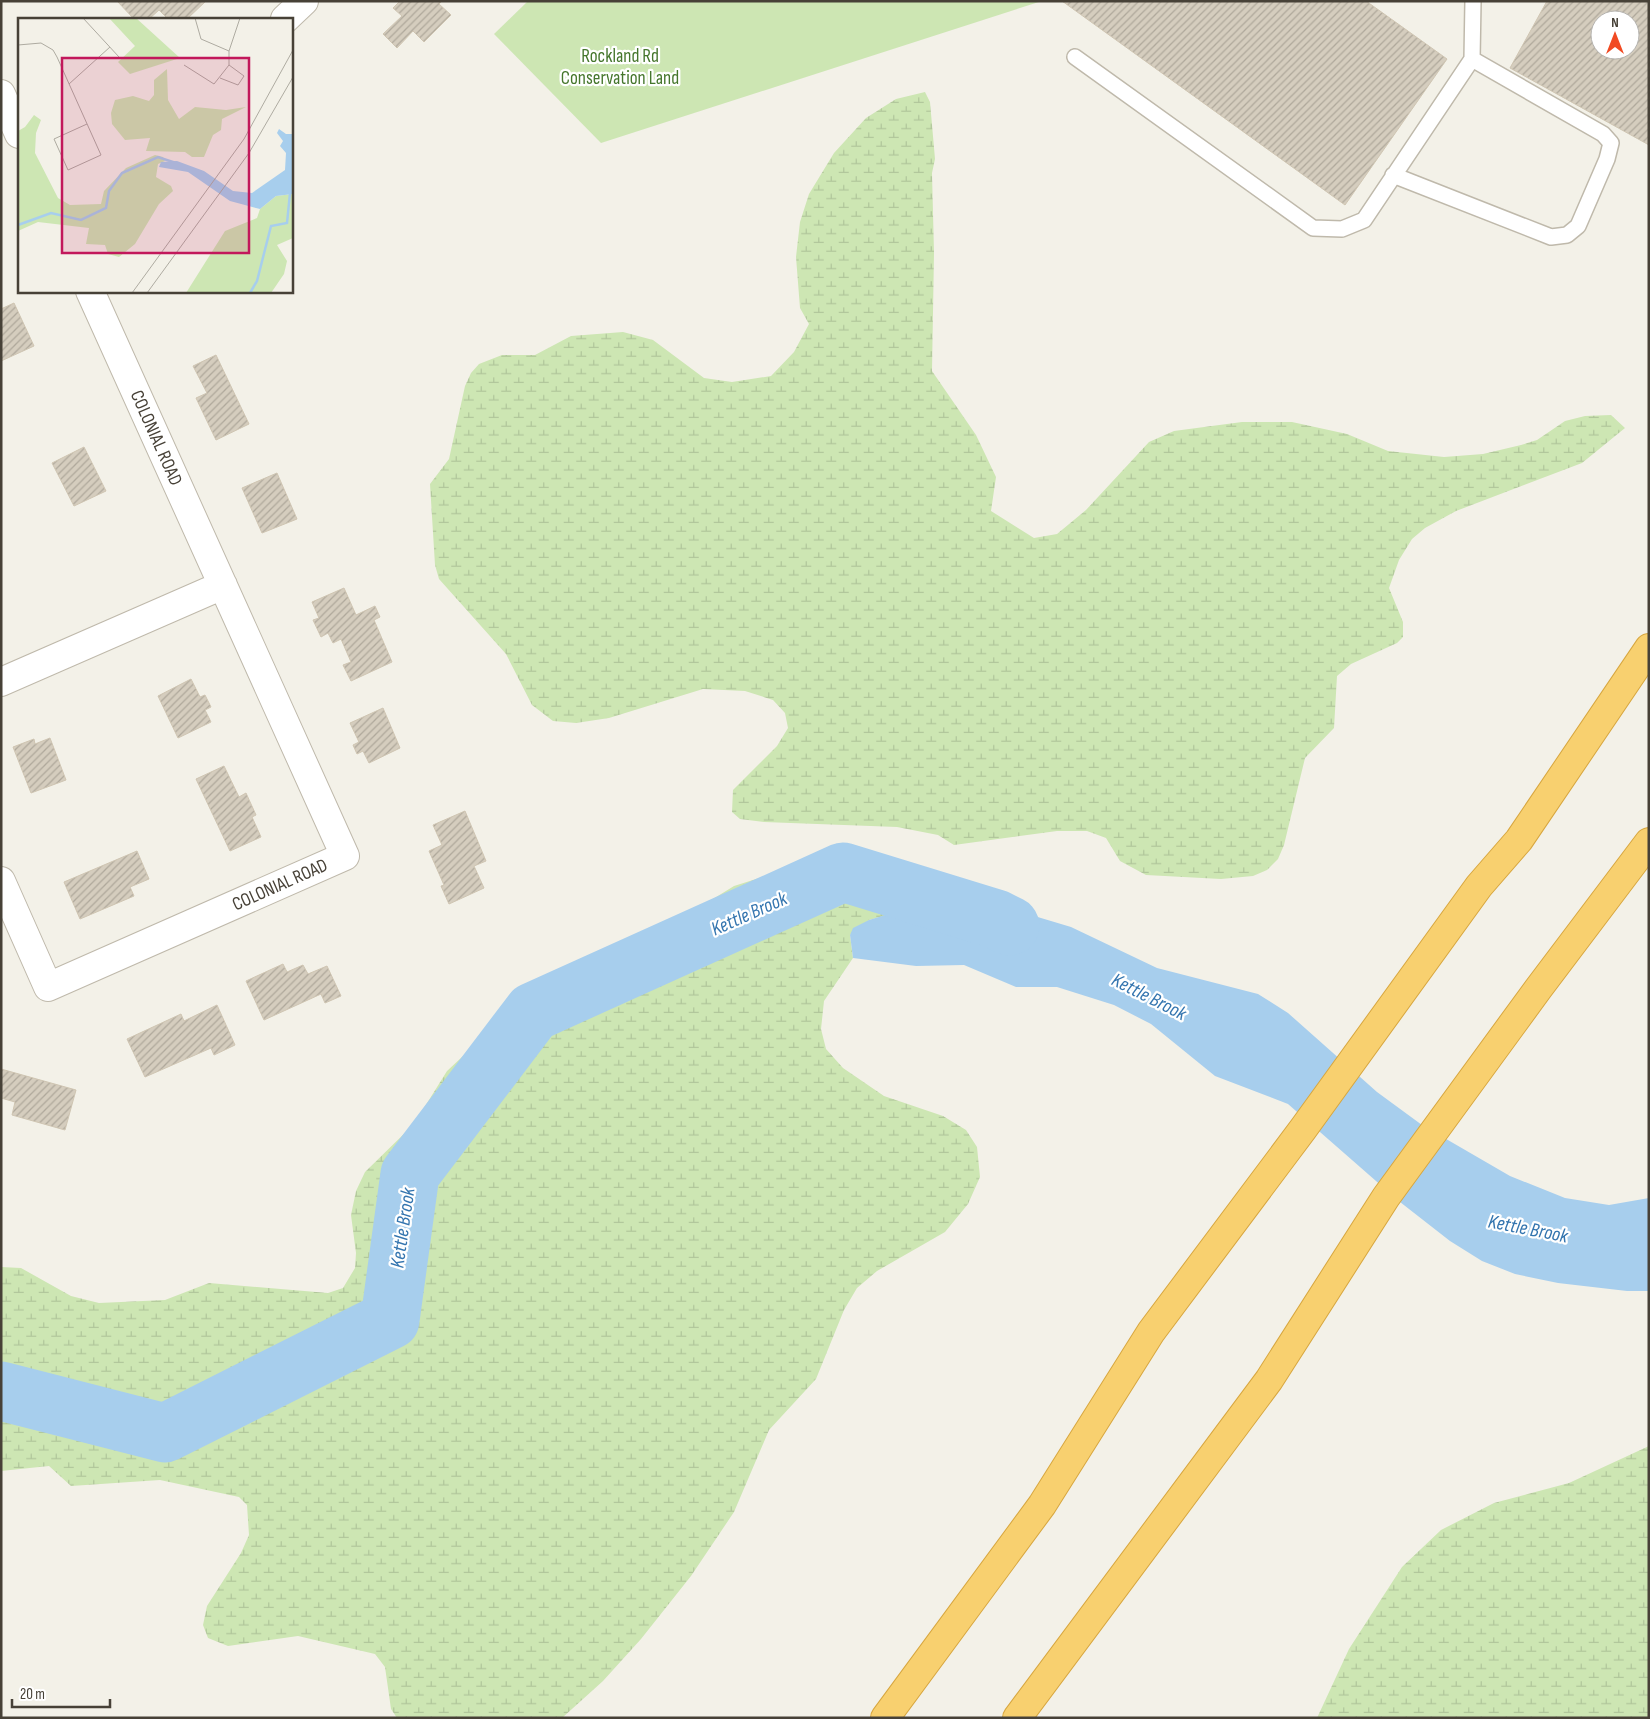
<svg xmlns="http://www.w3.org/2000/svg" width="1650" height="1719" font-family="'Sofia Sans Condensed',sans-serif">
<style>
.wetland{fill:url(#wetland-marsh)}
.park{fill:#cde6b3}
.water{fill:#a7ceed}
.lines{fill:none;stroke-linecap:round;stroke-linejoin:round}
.river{stroke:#a7ceed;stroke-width:59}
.building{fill:url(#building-hatch);stroke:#cfc5b2;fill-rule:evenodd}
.service-casing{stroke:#bfb9ab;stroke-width:18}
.minor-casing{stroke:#bfb9ab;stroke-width:30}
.motorway-casing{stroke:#d7a63f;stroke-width:30}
.service{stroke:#fff;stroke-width:15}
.minor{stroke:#fff;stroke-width:28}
.motorway{stroke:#f8d06f;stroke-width:28}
.labels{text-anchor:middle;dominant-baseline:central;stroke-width:4.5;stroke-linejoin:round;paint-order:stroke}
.park-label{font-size:19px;fill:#45762c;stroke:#fff}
.street-label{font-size:19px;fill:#474137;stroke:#fff}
.water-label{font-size:20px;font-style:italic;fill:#3475af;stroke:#fff}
.inset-river{fill:none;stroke:#a7ceed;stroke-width:2.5}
.inset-road{fill:none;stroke:#aeaba1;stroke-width:1}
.view{fill:#c2185b;fill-opacity:0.15;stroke:#c2185b;stroke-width:2.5}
.inset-edge{fill:none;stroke:#474137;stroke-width:2.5}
</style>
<defs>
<pattern id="wetland-marsh" width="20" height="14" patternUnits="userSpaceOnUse" patternTransform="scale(1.25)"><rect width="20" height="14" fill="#cde6b3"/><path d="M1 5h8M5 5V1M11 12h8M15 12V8" fill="none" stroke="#b1c69b"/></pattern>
<pattern id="building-hatch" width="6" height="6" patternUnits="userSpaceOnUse" patternTransform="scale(1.25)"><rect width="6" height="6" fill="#d5cdbe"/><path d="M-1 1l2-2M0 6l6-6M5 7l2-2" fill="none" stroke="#afa89b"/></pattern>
</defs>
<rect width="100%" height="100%" fill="#f3f1e8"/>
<path class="wetland" d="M925,92L930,102L935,159L932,173L934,253L932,371L976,435L996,477L991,511L1034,538L1057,534L1086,510L1149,442L1174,431L1242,422H1292L1347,434L1388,451L1444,457L1483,454L1521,445L1537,440L1565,421L1585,416L1611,415L1625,428L1582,463L1456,511L1425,528L1412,539L1399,560L1389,588L1403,622V637L1397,643L1351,664L1337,676L1334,728L1305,758L1284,845L1278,859L1267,870L1253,876L1221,879L1146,875L1120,861L1106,838L1087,831H1057L954,845L938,835L897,827L764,822L740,819L732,812L733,790L777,746L788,728L785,713L773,700L745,691L703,689L609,718L576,723L553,721L532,705L506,654L439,579L435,565L430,484L449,459L465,386L471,373L479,364L502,355H535L571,336L623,332L653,340L704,378L732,382L771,376L794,352L809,324L800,308L796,257L800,222L809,194L834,153L866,118L896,99Z
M855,855L881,864L893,875L909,909L869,920L850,935L853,958L824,1001L821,1029L826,1049L843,1068L884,1096L943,1116L966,1130L977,1147L980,1177L968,1204L945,1232L877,1271L857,1288L844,1310L816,1379L769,1430L734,1512L691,1576L641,1639L603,1681L562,1718H397L391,1709L385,1667L375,1654L298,1636L228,1646L208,1638L203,1625L207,1606L241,1553L249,1535L247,1505L239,1497L160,1480L71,1486L49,1466L1,1471V1267L21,1268L71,1296L99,1303L165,1300L209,1283L328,1293L343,1288L355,1268L356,1253L351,1215L356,1191L365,1172L414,1124L447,1071L508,1014L565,971L596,954L674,923L734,886L823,858Z
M1649,1446V1718H1317L1349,1649L1402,1567L1441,1530L1494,1503L1569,1483Z"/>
<path class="park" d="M528,1H1042L601,143L494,34Z"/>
<path class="water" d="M944,897L1011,909L1071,927L1157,968L1258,994L1288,1013L1377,1092L1422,1125L1510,1176L1565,1198L1609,1205L1649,1198V1291H1627L1558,1283L1515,1274L1482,1261L1450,1241L1400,1202L1288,1104L1215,1076L1151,1024L1114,1005L1057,987H1016L964,965L916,966L853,958L850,935L853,928L869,920Z"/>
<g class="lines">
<path class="river" d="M1,1391L165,1433L390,1320L410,1174L533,1012L843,872L996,919L1010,926"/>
</g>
<path class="building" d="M117,1H206L187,19H168L159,10L149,19H134Z
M400,1H442L439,4L451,15L424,42L413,31L397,48L383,34L402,16L393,8Z
M1062,1H1366L1447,59L1345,205Z
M1547,1H1649V145L1510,68ZM1600,20H1630V50H1600Z
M14,303L34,346L1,361V309Z
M216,355L249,424L216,440L196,398L207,393L193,366Z
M84,447L106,491L74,506L52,463Z
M277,473L297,519L262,533L242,488Z
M344,588L356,615L375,606L380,617L374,620L392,662L351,681L343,665L351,662L341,639L333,643L328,633L321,637L313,620L319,618L312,602Z
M191,679L200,697L205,695L211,707L205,710L211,722L178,738L158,696Z
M383,708L400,748L369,763L363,751L357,754L353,745L359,742L350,723Z
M50,738L66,780L31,793L13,747L34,739L35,744Z
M224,766L239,797L246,793L256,815L252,817L261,837L230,851L196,779Z
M465,811L486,861L474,866L484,888L449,904L441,886L444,885L429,851L442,845L433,825Z
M137,851L149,879L130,887L134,896L80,919L64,882Z
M283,964L287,972L303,965L308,974L327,966L341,996L325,1003L321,994L264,1020L246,981Z
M217,1005L235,1045L214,1055L211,1048L145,1077L127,1039L181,1014L184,1021Z
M1,1069L76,1090L65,1130L12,1115L15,1102L1,1098Z"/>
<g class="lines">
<g class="service-casing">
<path id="service" d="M1075,57L1313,228L1342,229L1364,220L1472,59
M1393,175L1551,237L1567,235L1578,226L1607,159L1611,143L1603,134L1472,59L1473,1"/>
</g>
<g class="minor-casing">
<path id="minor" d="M285,19L304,1
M1,94L19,134
M1,682L223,585
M1,881L48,987L345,856L90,291"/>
</g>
<g class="motorway-casing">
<path id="motorway" d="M885,1718L1042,1505L1151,1332L1303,1129L1479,886L1519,840L1649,648
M1017,1718L1269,1380L1386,1197L1538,989L1649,842"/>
</g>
<use href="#service" class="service"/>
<use href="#minor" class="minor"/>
<use href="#motorway" class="motorway"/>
</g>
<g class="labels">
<g class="park-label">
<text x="620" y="56">Rockland Rd<tspan x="620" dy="22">Conservation Land</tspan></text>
</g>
<g class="street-label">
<text transform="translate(156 438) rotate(66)">COLONIAL ROAD</text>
<text transform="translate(280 885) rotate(-24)">COLONIAL ROAD</text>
</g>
<g class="water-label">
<text transform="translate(749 914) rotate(-24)">Kettle Brook</text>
<text transform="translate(1149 997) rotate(27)">Kettle Brook</text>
<text transform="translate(403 1228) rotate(-82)">Kettle Brook</text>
<text transform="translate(1528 1229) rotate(11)">Kettle Brook</text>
</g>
</g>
<g transform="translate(18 18)">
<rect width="275" height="275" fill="#f3f1e8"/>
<path d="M149,51L150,82L161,101L177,89L208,92L228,89L204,101L203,112L195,117L186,139H174L167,134L128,133L132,120L107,122L94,106L93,95L97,82L115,78L131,83L136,77V62ZM16,97L23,102L18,115L17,135L40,180L52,187L83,186L86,173L108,150L137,137L145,139L147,143L140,146L138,159L153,168L155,173L141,186L117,226L101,239L90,236L87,227L68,226L71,210L20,204L0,213V113L7,109ZM275,176V220L259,227L269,243L266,256L253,275H168L207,213L239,200L242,191L258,178Z" fill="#cde6b3"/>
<path d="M91,0H118L162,40L112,56L100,44L117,28Z" fill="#cde6b3"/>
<path d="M261,111L268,116H275V176L258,178L242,191L212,183L170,154L141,149L143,144L159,143L186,153L215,173L234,175L267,152L268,135L262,128L265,123L259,115Z" fill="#a7ceed"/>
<path class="inset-river" d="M0,207L33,195L63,202L88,190L91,173L104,155L140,139L158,145M232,275L239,263L253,208L269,205L272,175"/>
<path class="inset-road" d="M65,0L101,39M177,0L183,21L211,33L222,0M0,27L23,25L35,32L39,39L83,137L50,152L36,121L69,106M166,47L196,66L211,47M202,60L220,67L226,58L211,47V33M51,66L92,29M114,275L226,121L275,32M129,275L231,135L275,59"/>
<path class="view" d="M44,40H231V235H44Z"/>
<rect width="275" height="275" class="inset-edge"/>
</g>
<rect width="1650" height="1719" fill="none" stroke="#474137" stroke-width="5"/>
<g transform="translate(1615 35)"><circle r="24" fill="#ffffff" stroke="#b5b3af"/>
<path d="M0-4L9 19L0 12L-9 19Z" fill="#f14a22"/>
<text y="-8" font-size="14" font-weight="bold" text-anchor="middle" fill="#474137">N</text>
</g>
<path d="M12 1699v8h98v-8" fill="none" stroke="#474137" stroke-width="2.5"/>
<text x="20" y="1699" font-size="15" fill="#474137" stroke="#ffffff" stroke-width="4" paint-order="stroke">20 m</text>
</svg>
